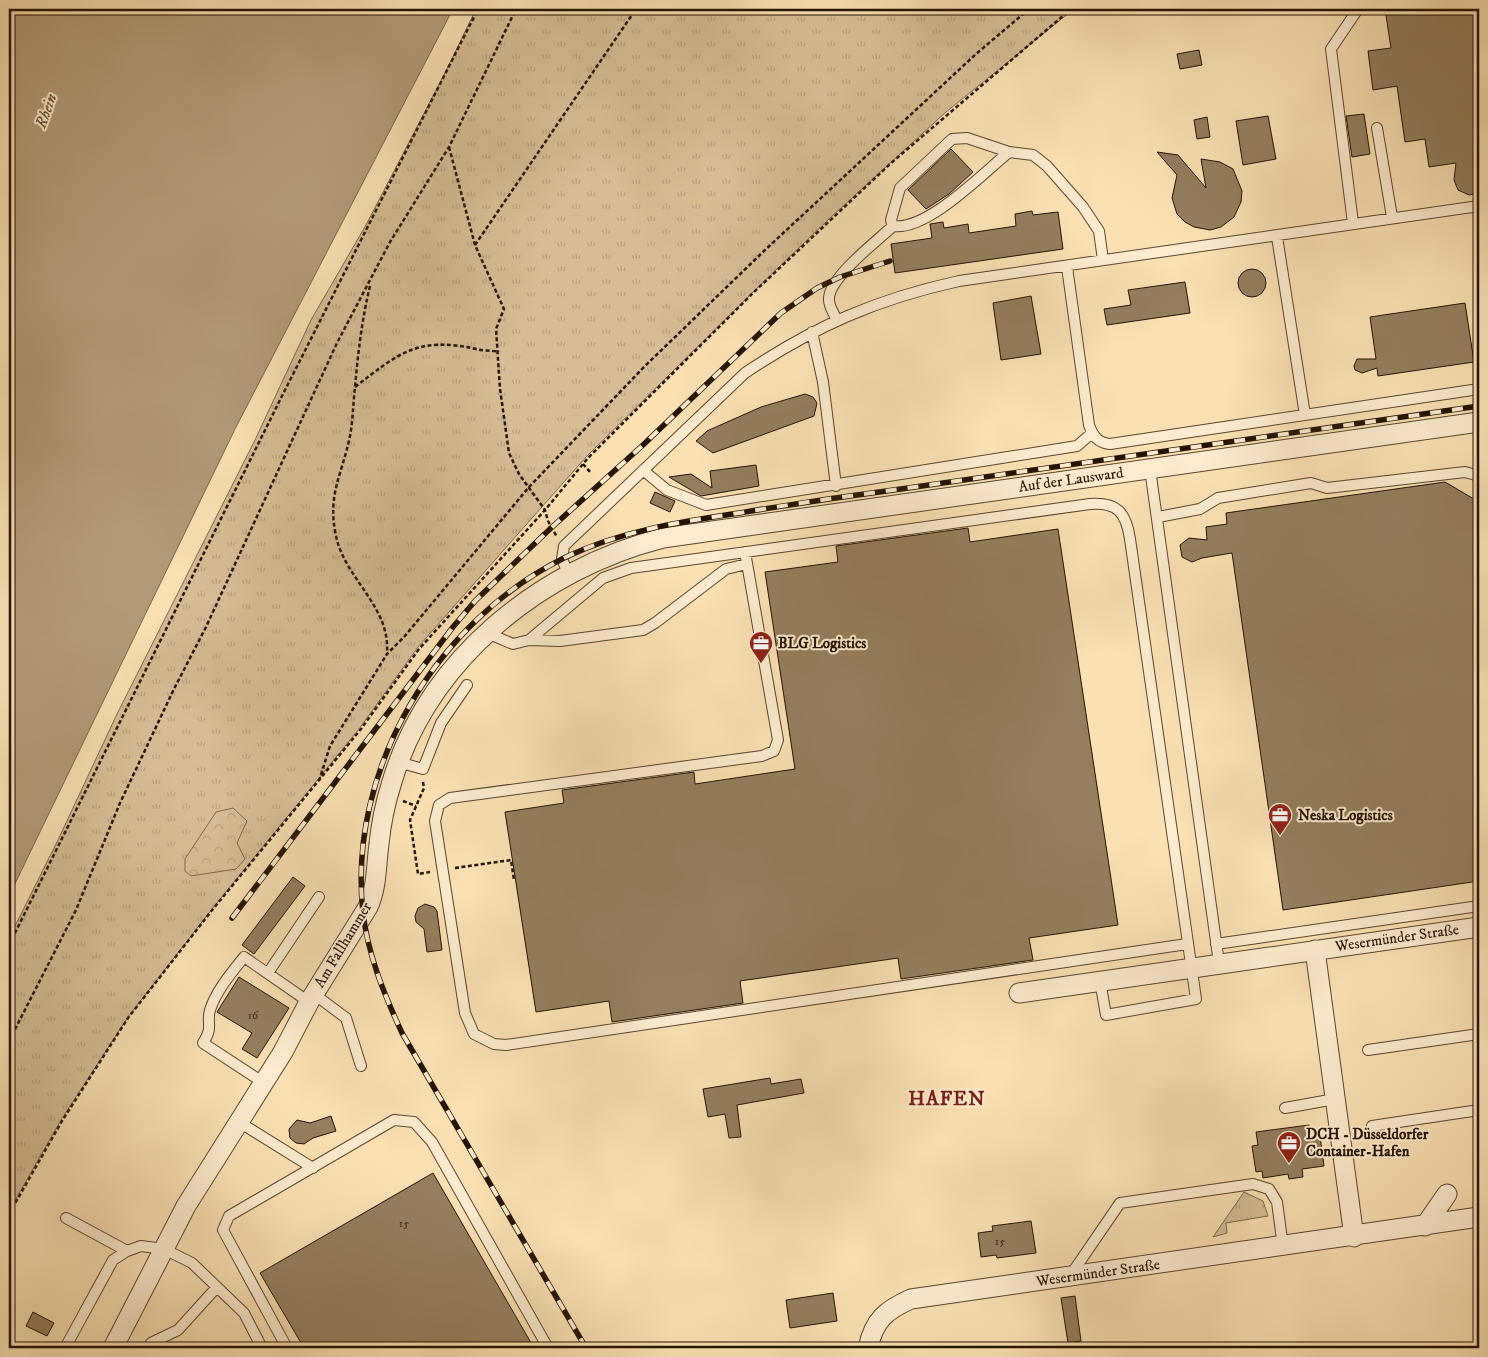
<svg xmlns="http://www.w3.org/2000/svg" width="1488" height="1357" font-family="'IM FELL DW Pica',serif">
<style>
.grass{fill:url(#grass-tufts);stroke:#7e684c}
.forest{fill:url(#forest-crowns);stroke:#7e684c}
.water{fill:#b29a77;stroke:#7a6448}
.building{fill:#947e5e;stroke:#251302}
.lines{fill:none;stroke-linecap:round;stroke-linejoin:round}
.service-casing{stroke:#5a462e;stroke-width:12}
.minor-casing{stroke:#5a462e;stroke-width:21}
.path{stroke:#251302;stroke-width:2.5;stroke-dasharray:4 2.5;stroke-linecap:butt}
.service{stroke:#fcebce;stroke-width:10}
.minor{stroke:#fcebce;stroke-width:19}
.rail-casing{stroke:#251302;stroke-width:5.5}
.rail{stroke:#fcebce;stroke-width:4;stroke-dasharray:11;stroke-linecap:butt}
.labels{text-anchor:middle;dominant-baseline:central;stroke-width:4;stroke-linejoin:round;paint-order:stroke}
.number-label{font-size:12px;fill:#412e19}
.street-label{font-size:15px;fill:#251302;stroke:#fcebce}
.poi-label{font-size:15px;font-weight:bold;fill:#251302;stroke:#fcebce;text-anchor:start}
.water-label{font-size:16px;font-style:italic;fill:#645037;stroke:#fcebce}
.district-label{font-size:20px;font-weight:bold;letter-spacing:1px;fill:#7a1f14;stroke:#fcebce}
</style>
<defs>
<pattern id="grass-tufts" width="24" height="20" patternUnits="userSpaceOnUse" patternTransform="scale(1.25)"><rect width="24" height="20" fill="#d6bd95"/><path d="M3 7l-1-3M5 7V3M7 7l1-3M15 17l-1-3M17 17v-4M19 17l1-3" fill="none" stroke="#b8a27f"/></pattern>
<pattern id="forest-crowns" width="20" height="18" patternUnits="userSpaceOnUse" patternTransform="scale(1.25)"><rect width="20" height="18" fill="#d6bd95"/><path d="M2 6a3 3 0 1 1 6 0M12 15a3 3 0 1 1 6 0" fill="none" stroke="#b8a27f"/></pattern>
</defs>
<rect width="100%" height="100%" fill="#fae0b3"/>
<filter id="stains"><feTurbulence type="fractalNoise" baseFrequency=".004" numOctaves="4"/><feColorMatrix values="0 0 0 0 .2 0 0 0 0 .09 0 0 0 0 .02 0 0 0 .5 -.17"/></filter>
<radialGradient id="worn" r=".72"><stop offset=".6" stop-color="#630" stop-opacity="0"/><stop offset="1" stop-color="#630" stop-opacity=".3"/></radialGradient>
<path class="grass" d="M476,9H1074L946,112L830,218L752,293L587,456L418,647L359,729L212,909L128,1017L61,1120L9,1211V938L58,840L117,714L255,440L311,320L366,225L446,71Z
M1244,1192L1263,1201L1268,1216L1226,1223L1227,1233L1213,1237Z"/>
<path class="forest" d="M233,808L247,821L237,843L245,859L236,869L191,876L185,871V859L216,812Z"/>
<path class="water" d="M9,9H453L235,429L9,896Z"/>
<path class="building" d="M1385,9H1479V193L1469,195L1458,190L1454,180L1456,163L1429,167L1425,139L1405,142L1397,86L1373,90L1368,51L1391,48Z
M1199,50L1202,65L1180,69L1177,54Z
M1364,114L1370,154L1352,157L1346,116Z
M1268,116L1276,159L1243,165L1236,121Z
M1207,117L1210,137L1197,139L1194,120Z
M951,149L973,172L949,194L926,209L908,190Z
M1157,152L1178,155L1206,188L1201,159L1220,162L1233,169L1242,191L1241,202L1234,217L1221,227L1210,230L1194,227L1185,222L1177,214L1172,198L1177,175Z
M1032,211L1033,215L1058,212L1063,249L895,273L891,244L932,238L930,224L943,222L944,228L968,224L969,233L1016,226L1015,214Z
M1238 283a14 14 0 1 1 28 0a14 14 0 1 1-28 0Z
M1185,282L1190,313L1107,325L1104,309L1131,305L1128,290Z
M1031,296L1041,354L1001,360L993,303Z
M1465,303L1474,362L1378,376L1377,368L1362,373L1355,370L1354,366L1357,359H1376L1370,317Z
M805,394L813,397L817,403L814,416L713,453L696,441L707,431L761,407Z
M756,465L759,486L701,496L669,477L691,474L712,488L710,471Z
M1445,482L1479,502V881L1283,910L1232,553L1202,558L1192,562L1182,557L1180,545L1189,538L1207,540L1206,527L1227,524L1226,513Z
M655,492L675,501L670,512L650,503Z
M968,528L970,542L1058,529L1118,925L1029,938L1033,960L901,979L898,958L740,981L743,1003L612,1022L609,1001L536,1012L505,812L564,803L562,790L694,772L695,784L795,769L765,572L838,562L836,546Z
M293,877L305,886L254,954L242,945Z
M425,904L434,907L437,911L442,950L427,952L424,929L416,922L415,916L418,908Z
M239,977L289,1008L257,1058L242,1049L252,1033L217,1012Z
M770,1078L771,1084L801,1079L804,1093L737,1105L741,1137L729,1138L725,1114L708,1117L703,1089Z
M331,1116L336,1131L313,1138L304,1144L296,1143L290,1138L289,1129L297,1120L310,1123Z
M1309,1125L1310,1137L1320,1136L1324,1166L1302,1169L1303,1177L1289,1179L1288,1174L1263,1178L1262,1171L1256,1172L1252,1146L1258,1145L1256,1132Z
M433,1173L534,1348H304L260,1273Z
M1031,1221L1036,1253L997,1258L996,1255L981,1257L978,1233L993,1231L992,1226Z
M833,1293L837,1321L790,1328L786,1300Z
M1075,1296L1081,1341L1068,1343L1061,1298Z
M33,1312L54,1323L47,1336L26,1326Z"/>
<g class="lines">
<g class="service-casing">
<path id="service" d="M1377,128L1392,217
M1353,223L1331,49L1358,9
M893,226L891,220L900,188L952,139L967,138L1009,152L1033,155L1047,166L1083,207L1099,231L1103,260
M893,226C927,231 982,174 1009,152
M1277,237L1305,415
M1067,267L1089,425C1093,436 1098,443 1110,444L1479,389
M837,320C834,314 828,305 829,298C830,277 877,241 893,226
M812,332L823,382L836,486
M1150,469L1219,963
M643,470L667,490L706,505L1077,446L1092,433
M1158,517L1200,509L1218,498L1311,483L1327,488L1465,472L1479,476
M745,552L778,740L774,751L762,756L450,798L439,805L435,821L465,1013L474,1034L494,1044L506,1045L1187,944
M568,573L562,559L564,546L745,373C815,326 877,299 959,281L1479,206
M487,633L513,644L529,640L560,641L643,630L655,623L726,569L747,564
M529,640L603,578L631,568L1090,504C1117,502 1126,512 1130,539L1196,999L1106,1015L1100,981
M398,762L423,769L441,723L467,685
M1216,944L1479,906
M268,973L319,897
M314,994L346,1018L361,1066
M1368,1050L1479,1034
M264,1083L203,1043C214,1026 206,1024 210,1010C216,991 232,972 244,957L309,1002
M1285,1108L1335,1099
M239,1122L313,1168
M1372,1126L1479,1110
M66,1218L127,1251
M1070,1276L1120,1203L1253,1184L1269,1189L1277,1202L1283,1247
M65,1348L113,1260L127,1251L141,1246L164,1249L192,1263L244,1313L262,1348
M148,1348L151,1343L178,1330L217,1287
M287,1348L223,1230L229,1216L394,1120L414,1122L432,1142L548,1348"/>
</g>
<g class="minor-casing">
<path id="minor" d="M1315,950L1354,1237
M1019,993L1479,927
M1425,1226L1447,1194
M113,1348L186,1206L283,1052L309,1002L368,907C377,888 376,866 379,844C381,824 385,804 391,785C427,660 540,569 663,538L1479,422
M868,1348C874,1320 886,1310 911,1299L1479,1217"/>
</g>
<path class="path" d="M449,147L475,245L504,309L496,329L500,389L509,453L519,474L545,510L548,521L557,537
M475,245L636,9
M370,286C362,319 358,353 355,387C353,404 353,420 350,436C342,475 327,495 336,536C345,579 390,606 387,652
M355,387C399,353 418,336 476,349C483,351 491,350 499,352
M583,464L591,473
M319,781L330,746L387,654L404,637L529,487L644,367L765,250L976,54L1029,9
M423,782L424,788L410,820L418,874L430,872
M403,801L416,806
M455,868L511,860L514,880
M9,945L282,396L478,9
M9,1041L76,910L120,803L174,689L206,627L337,343L390,242L449,147L516,9
M9,1214L62,1121L128,1018L213,909L361,729L419,649L545,510L588,458L752,294L890,164L1071,9"/>
<use href="#service" class="service"/>
<use href="#minor" class="minor"/>
<g class="rail-casing">
<path id="rail" d="M232,918L453,627L475,601L551,528L643,445L781,313L817,288L840,277L890,261
M586,1348L402,1033C384,994 368,955 363,913C347,769 437,620 566,557C621,531 679,522 739,513C793,504 847,496 901,489C1094,461 1287,434 1479,406"/>
</g>
<use href="#rail" class="rail"/>
</g>
<defs>
<g id="office-pin" transform="scale(1.25)"><path d="M0 17L-7.5 6A9.5 9.5 0 1 1 7.5 6Z" fill="#8f2418" stroke="#fcebce"/><path d="M-6-3h4V-5.5h4V-3h4V5H-6ZM-1-4.5V-3h2v-1.5ZM-6 0V1H6V0Z" fill="#fff"/></g>
</defs>
<g fill-rule="evenodd">
<use href="#office-pin" x="761" y="643"/>
<use href="#office-pin" x="1280" y="815"/>
<use href="#office-pin" x="1289" y="1143"/>
</g>
<g class="labels">
<g class="number-label">
<text x="253" y="1015">16</text>
<text x="404" y="1223">15</text>
<text x="1000" y="1241">15</text>
</g>
<g class="street-label">
<text transform="translate(1071 480) rotate(-8)">Auf der Lausward</text>
<text transform="translate(1397 938) rotate(-8)">Wesermünder Straße</text>
<text transform="translate(343 945) rotate(-59)">Am Fallhammer</text>
<text transform="translate(1098 1273) rotate(-8)">Wesermünder Straße</text>
</g>
<g class="poi-label">
<text x="778" y="643">BLG Logistics</text>
<text x="1298" y="815">Neska Logistics</text>
<text x="1306" y="1134">DCH - Düsseldorfer<tspan x="1306" dy="17">Container-Hafen</tspan></text>
</g>
<g class="water-label">
<text transform="translate(46 111) rotate(-70)">Rhein</text>
</g>
<g class="district-label">
<text x="947" y="1099">HAFEN</text>
</g>
</g>
<rect width="1488" height="1357" fill="none" stroke="#fae0b3" stroke-width="30"/>
<rect x="10" y="10" width="1468" height="1337" fill="none" stroke="#251302" stroke-width="2.5"/>
<rect x="15" y="15" width="1458" height="1327" fill="none" stroke="#251302"/>
<rect width="100%" height="100%" filter="url(#stains)"/>
<rect width="100%" height="100%" fill="url(#worn)"/>
</svg>
